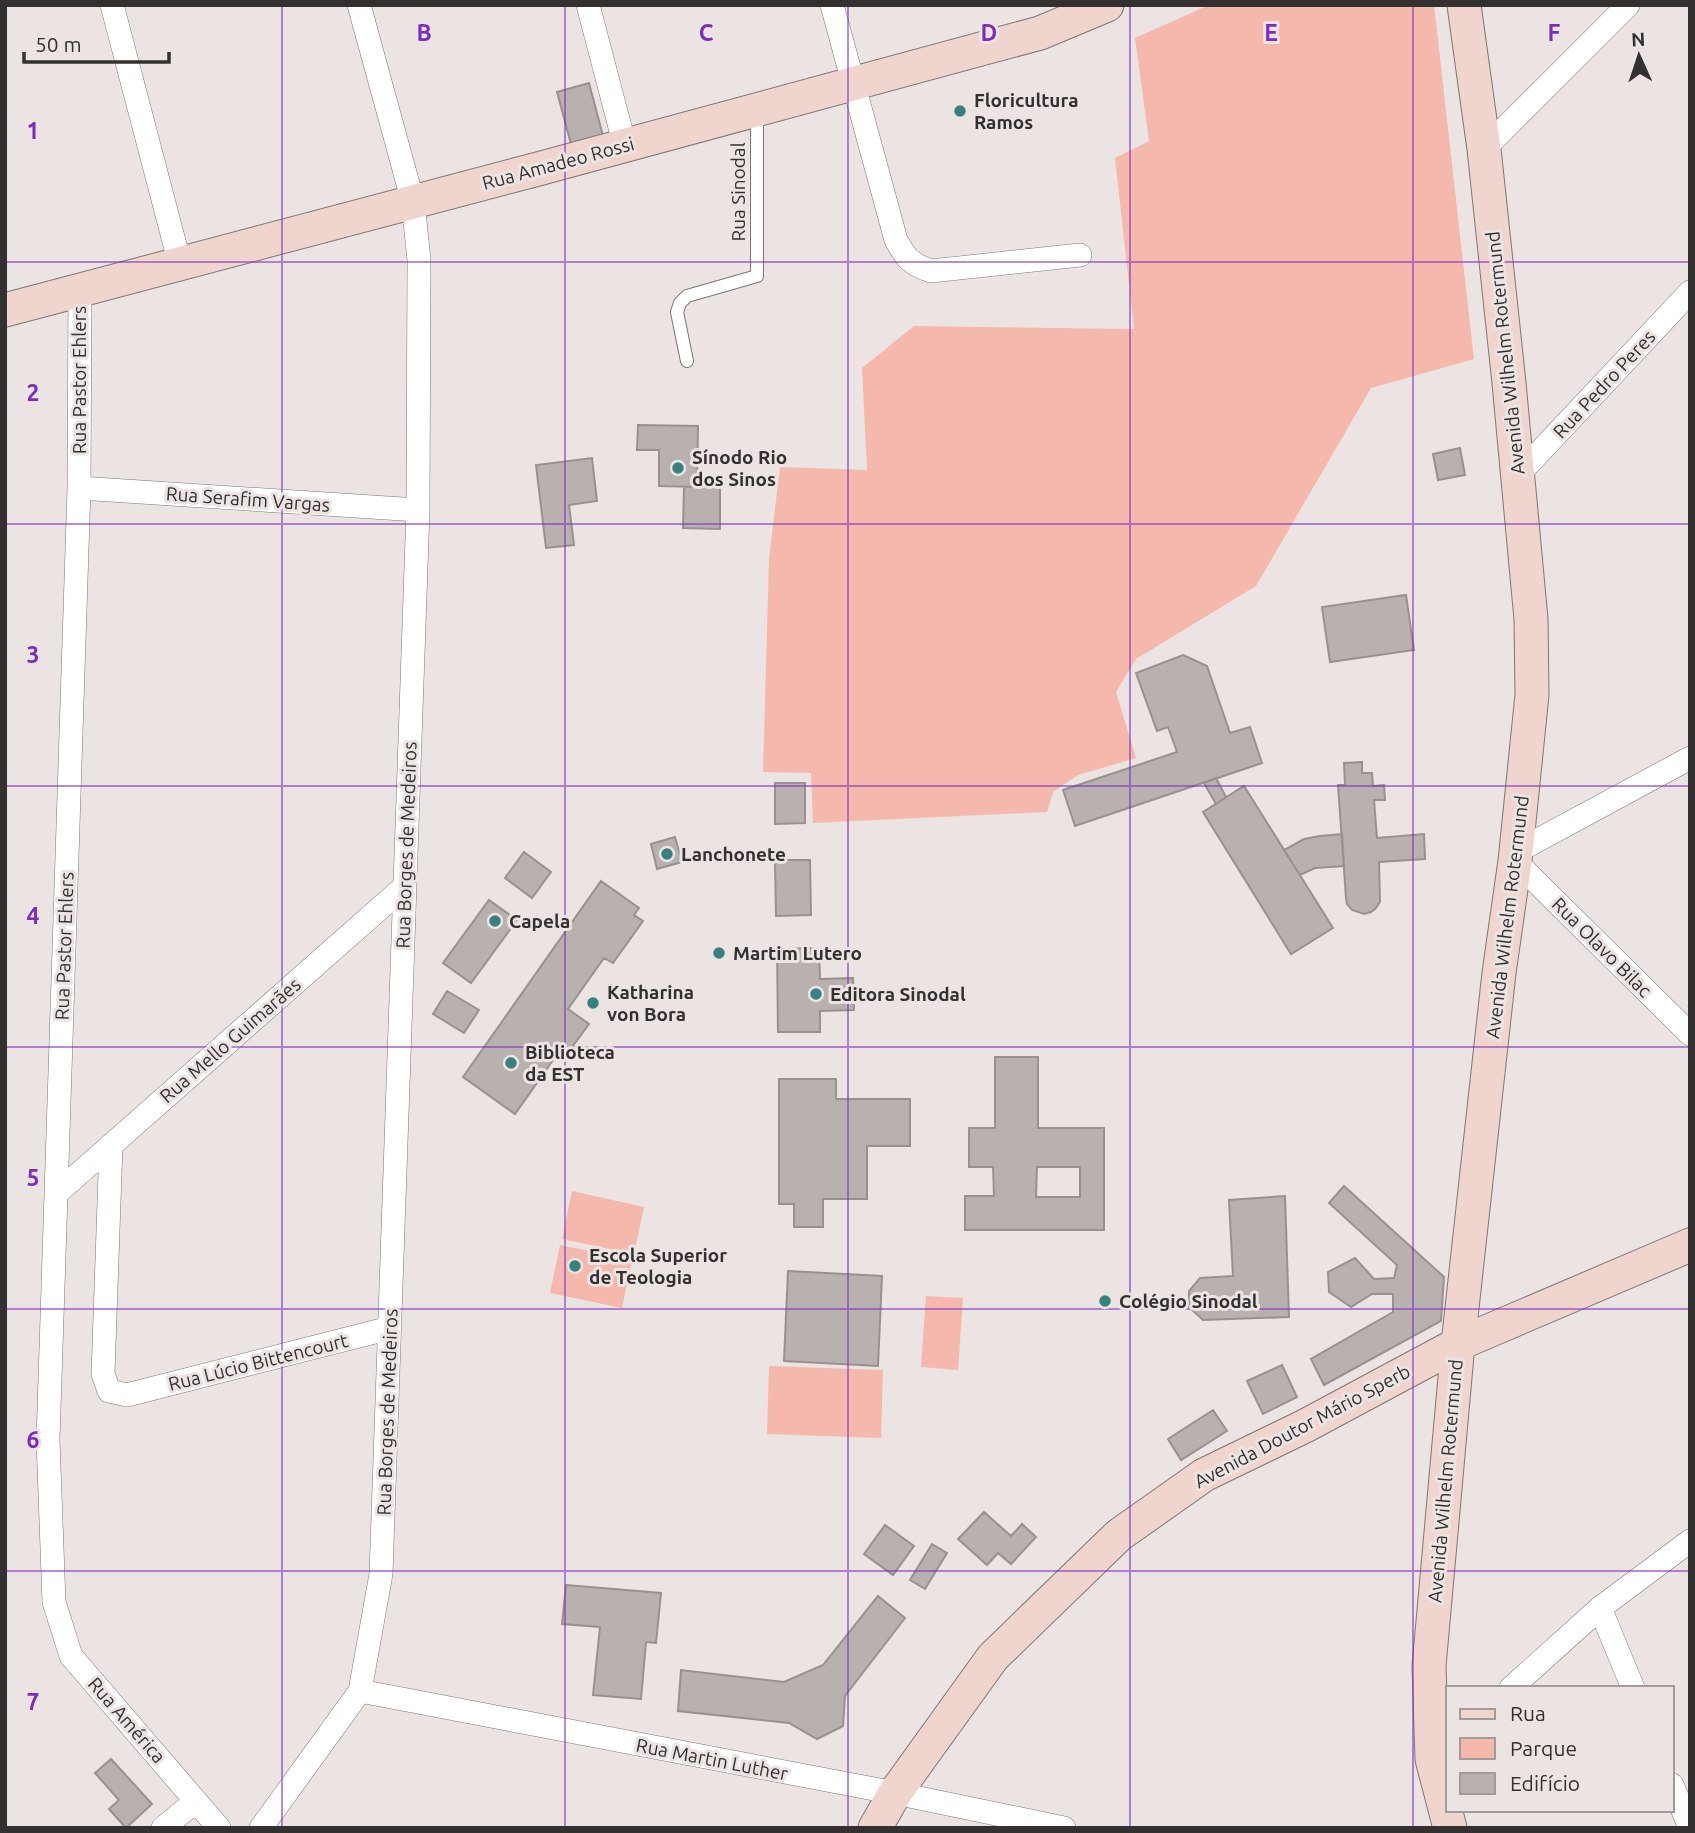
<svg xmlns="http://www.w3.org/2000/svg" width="1695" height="1833" font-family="Ubuntu,sans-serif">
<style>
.green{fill:#f4b9ac}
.building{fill:#b8b1af;stroke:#989190;stroke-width:2;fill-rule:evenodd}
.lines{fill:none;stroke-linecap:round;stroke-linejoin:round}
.lane-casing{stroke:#7d7675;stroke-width:14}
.street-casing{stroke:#7d7675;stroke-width:24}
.secondary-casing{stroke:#7d7675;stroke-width:35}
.lane{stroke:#fff;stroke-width:12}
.street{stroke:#fff;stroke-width:23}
.secondary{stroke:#f0d4ce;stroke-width:33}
.grid{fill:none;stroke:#7b2cbf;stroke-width:2;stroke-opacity:0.55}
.poi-dot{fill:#39817f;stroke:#ebe4e2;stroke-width:2.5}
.labels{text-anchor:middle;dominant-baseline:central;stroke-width:6;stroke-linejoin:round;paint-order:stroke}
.poi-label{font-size:19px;font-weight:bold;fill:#33302f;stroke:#ebe4e2;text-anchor:start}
.street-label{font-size:19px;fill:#33302f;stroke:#ebe4e2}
.grid-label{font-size:23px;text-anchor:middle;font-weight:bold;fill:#7b2cbf;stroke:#ebe4e2;stroke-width:6;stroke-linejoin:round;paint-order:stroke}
</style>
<rect width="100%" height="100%" fill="#ebe4e2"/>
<path class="green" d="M1209,5H1434L1474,359L1371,388L1256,586L1136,659L1116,692L1136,758L1078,775L1053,792L1047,812L813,823L811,773L763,772L769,559L780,467L867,470L862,368L914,326L1134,329L1115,158L1149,141L1135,38Z
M572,1191L644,1207L634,1254L562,1239Z
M560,1245L632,1260L622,1308L550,1293Z
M926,1296L963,1298L958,1370L921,1367Z
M769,1366L883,1370L881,1438L767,1434Z"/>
<path class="building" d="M589,83L603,136L571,144L557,92Z
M638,425L698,426L697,487L659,486V450H637Z
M1460,448L1465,475L1438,480L1433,454Z
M592,458L597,501L569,505L574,545L546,548L536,465Z
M684,487H720V529L683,528Z
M1406,595L1414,650L1330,662L1322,607Z
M1183,655L1207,666L1230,733L1250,727L1262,763L1075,826L1063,790L1177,752L1168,727L1157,731L1136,673Z
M1362,762V773H1372L1373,786L1384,785L1385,800H1374L1377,838L1424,834L1425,859L1379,862L1380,902L1376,908L1371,912L1364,914L1352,910L1347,904L1346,898L1338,785H1345L1344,763Z
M1216,778L1226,797L1216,804L1204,783Z
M775,783H805V823L775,824Z
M1244,786L1333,928L1291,954L1203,812Z
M1342,834L1344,866L1315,868L1300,875L1284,850L1304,839L1320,836Z
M675,837L682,862L657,869L651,844Z
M524,852L551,872L532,898L505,878Z
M775,860H810L811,915L776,916Z
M601,881L639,908L634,915L643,921L613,963L604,958L568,1009L589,1024L570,1050L563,1046L515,1114L463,1077Z
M489,900L517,920L471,983L443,963Z
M819,948L820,979L853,978L854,1010L820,1011V1032H778L777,949Z
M447,991L479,1010L464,1033L433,1014Z
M995,1057H1038V1128H1104V1230H965V1196H994L993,1167H969V1128H995ZM1037,1167H1080V1197H1036Z
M779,1079H836V1099H910V1146H867V1199H823V1227H794V1204H779Z
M1344,1186L1444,1277L1441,1321L1324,1385L1311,1359L1393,1312V1294H1372L1351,1307L1329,1292L1328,1272L1355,1258L1374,1279L1394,1278L1397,1265L1329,1203Z
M1285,1196L1289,1317L1203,1320L1189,1307V1291L1200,1278L1233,1276L1229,1200Z
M788,1271L882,1276L878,1366L784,1361Z
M1282,1365L1297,1397L1263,1414L1247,1381Z
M1213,1410L1227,1431L1181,1460L1168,1439Z
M984,1512L1011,1536L1022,1524L1036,1537L1011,1564L998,1553L987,1565L958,1539Z
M885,1525L914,1546L893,1575L864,1554Z
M932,1544L947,1553L925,1589L910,1580Z
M566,1585L661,1593L656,1643L646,1642L641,1699L593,1695L600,1627L562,1624Z
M878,1596L905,1618L845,1696L843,1726L817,1739L789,1723L678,1711L681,1670L784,1682L823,1665Z
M111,1759L152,1804L126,1828L109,1809L119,1800L95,1773Z"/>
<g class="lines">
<g class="lane-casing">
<path id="lane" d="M687,361L677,312L680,303L687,296L757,276V110"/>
</g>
<g class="street-casing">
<path id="street" d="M112,5L180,264
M588,5L625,146
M832,5L896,240C906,258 910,264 931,271L1080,255
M1484,149L1628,5
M80,291L79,488L48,1440L54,1602L71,1656L219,1828
M1518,475L1690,292
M79,488L418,510
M1516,852L1690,758
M1515,861L1690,1034
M111,1145L103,1374L109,1391L127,1395L390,1328
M57,1193L404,887
M1600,1608L1633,1688
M1511,1688L1600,1608L1690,1541
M360,1691L895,1793L1064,1828
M1672,1785L1690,1827
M163,1828L196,1801
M261,1828L360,1691L381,1574L418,510L419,260L413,202L359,5"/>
</g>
<g class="secondary-casing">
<path id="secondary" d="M5,310L538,169L1040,33L1107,5
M875,1828L895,1793L993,1657L1119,1535L1204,1475L1305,1426L1458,1344L1690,1245
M1450,1828L1432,1759L1429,1666L1458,1344L1499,973L1515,861L1532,695L1531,619L1509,383L1484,149L1464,5"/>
</g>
<use href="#lane" class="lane"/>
<use href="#street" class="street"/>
<use href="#secondary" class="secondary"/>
</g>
<path class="grid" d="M282,5V1828M565,5V1828M848,5V1828M1130,5V1828M1413,5V1828M5,262H1690M5,524H1690M5,786H1690M5,1047H1690M5,1309H1690M5,1571H1690"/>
<g class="poi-dot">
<circle cx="960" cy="111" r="7"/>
<circle cx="678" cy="468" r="7"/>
<circle cx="667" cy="854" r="7"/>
<circle cx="495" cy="921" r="7"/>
<circle cx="719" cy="953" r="7"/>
<circle cx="816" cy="994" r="7"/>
<circle cx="593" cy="1003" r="7"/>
<circle cx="511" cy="1063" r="7"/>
<circle cx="575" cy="1266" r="7"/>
<circle cx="1105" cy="1301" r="7"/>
</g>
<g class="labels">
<g class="poi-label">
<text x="974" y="100">Floricultura<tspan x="974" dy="22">Ramos</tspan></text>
<text x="692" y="457">Sínodo Rio<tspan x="692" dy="22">dos Sinos</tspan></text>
<text x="681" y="854">Lanchonete</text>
<text x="509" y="921">Capela</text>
<text x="733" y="953">Martim Lutero</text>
<text x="607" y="992">Katharina<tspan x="607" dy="22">von Bora</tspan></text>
<text x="830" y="994">Editora Sinodal</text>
<text x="525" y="1052">Biblioteca<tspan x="525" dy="22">da EST</tspan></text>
<text x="589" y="1255">Escola Superior<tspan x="589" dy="22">de Teologia</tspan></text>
<text x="1119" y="1301">Colégio Sinodal</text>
</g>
<g class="street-label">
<text transform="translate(558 163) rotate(-15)">Rua Amadeo Rossi</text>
<text transform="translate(738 192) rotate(-90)">Rua Sinodal</text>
<text transform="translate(1505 353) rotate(-96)">Avenida Wilhelm Rotermund</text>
<text transform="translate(79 380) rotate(-90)">Rua Pastor Ehlers</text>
<text transform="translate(1604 384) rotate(-47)">Rua Pedro Peres</text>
<text transform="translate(248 499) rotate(4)">Rua Serafim Vargas</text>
<text transform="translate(406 845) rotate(-88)">Rua Borges de Medeiros</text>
<text transform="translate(1507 917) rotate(-83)">Avenida Wilhelm Rotermund</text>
<text transform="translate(64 946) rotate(-88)">Rua Pastor Ehlers</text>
<text transform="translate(1602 947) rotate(45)">Rua Olavo Bilac</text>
<text transform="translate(230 1040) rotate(-41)">Rua Mello Guimarães</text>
<text transform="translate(258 1362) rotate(-14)">Rua Lúcio Bittencourt</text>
<text transform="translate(387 1412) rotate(-88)">Rua Borges de Medeiros</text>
<text transform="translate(1302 1426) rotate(-28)">Avenida Doutor Mário Sperb</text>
<text transform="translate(1445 1481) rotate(-85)">Avenida Wilhelm Rotermund</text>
<text transform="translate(127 1720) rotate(49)">Rua América</text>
<text transform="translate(712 1759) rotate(11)">Rua Martin Luther</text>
</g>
</g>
<g class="grid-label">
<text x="424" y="41">B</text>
<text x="706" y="41">C</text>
<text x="989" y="41">D</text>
<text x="1271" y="41">E</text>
<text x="1554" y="41">F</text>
<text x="33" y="139">1</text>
<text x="33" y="401">2</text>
<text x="33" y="663">3</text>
<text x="33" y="924">4</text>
<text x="33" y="1186">5</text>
<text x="33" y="1448">6</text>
<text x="33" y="1710">7</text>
</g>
<rect width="1695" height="1833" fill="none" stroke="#33302f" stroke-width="14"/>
<rect x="1446" y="1686" width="228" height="126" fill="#ebe4e2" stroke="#a19c9a" stroke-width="2"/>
<rect x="1460" y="1709" width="35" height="10" fill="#f0d4ce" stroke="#a19c9a" stroke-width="2"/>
<text x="1510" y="1721" font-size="21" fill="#33302f">Rua</text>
<rect x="1460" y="1738" width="35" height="21" fill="#f4b9ac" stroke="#a19c9a" stroke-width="2"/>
<text x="1510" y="1756" font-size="21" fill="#33302f">Parque</text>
<rect x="1460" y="1773" width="35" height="21" fill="#b8b1af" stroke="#a19c9a" stroke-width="2"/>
<text x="1510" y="1791" font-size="21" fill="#33302f">Edifício</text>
<g transform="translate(1639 56) rotate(357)" stroke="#ebe4e2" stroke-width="5" paint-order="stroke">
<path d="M0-5L12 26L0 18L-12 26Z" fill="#33302f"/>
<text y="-10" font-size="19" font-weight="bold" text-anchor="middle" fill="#33302f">N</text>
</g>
<path d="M24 52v10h145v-10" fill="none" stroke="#33302f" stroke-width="3.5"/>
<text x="35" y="52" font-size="21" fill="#33302f" stroke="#ebe4e2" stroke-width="5" paint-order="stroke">50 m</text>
</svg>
